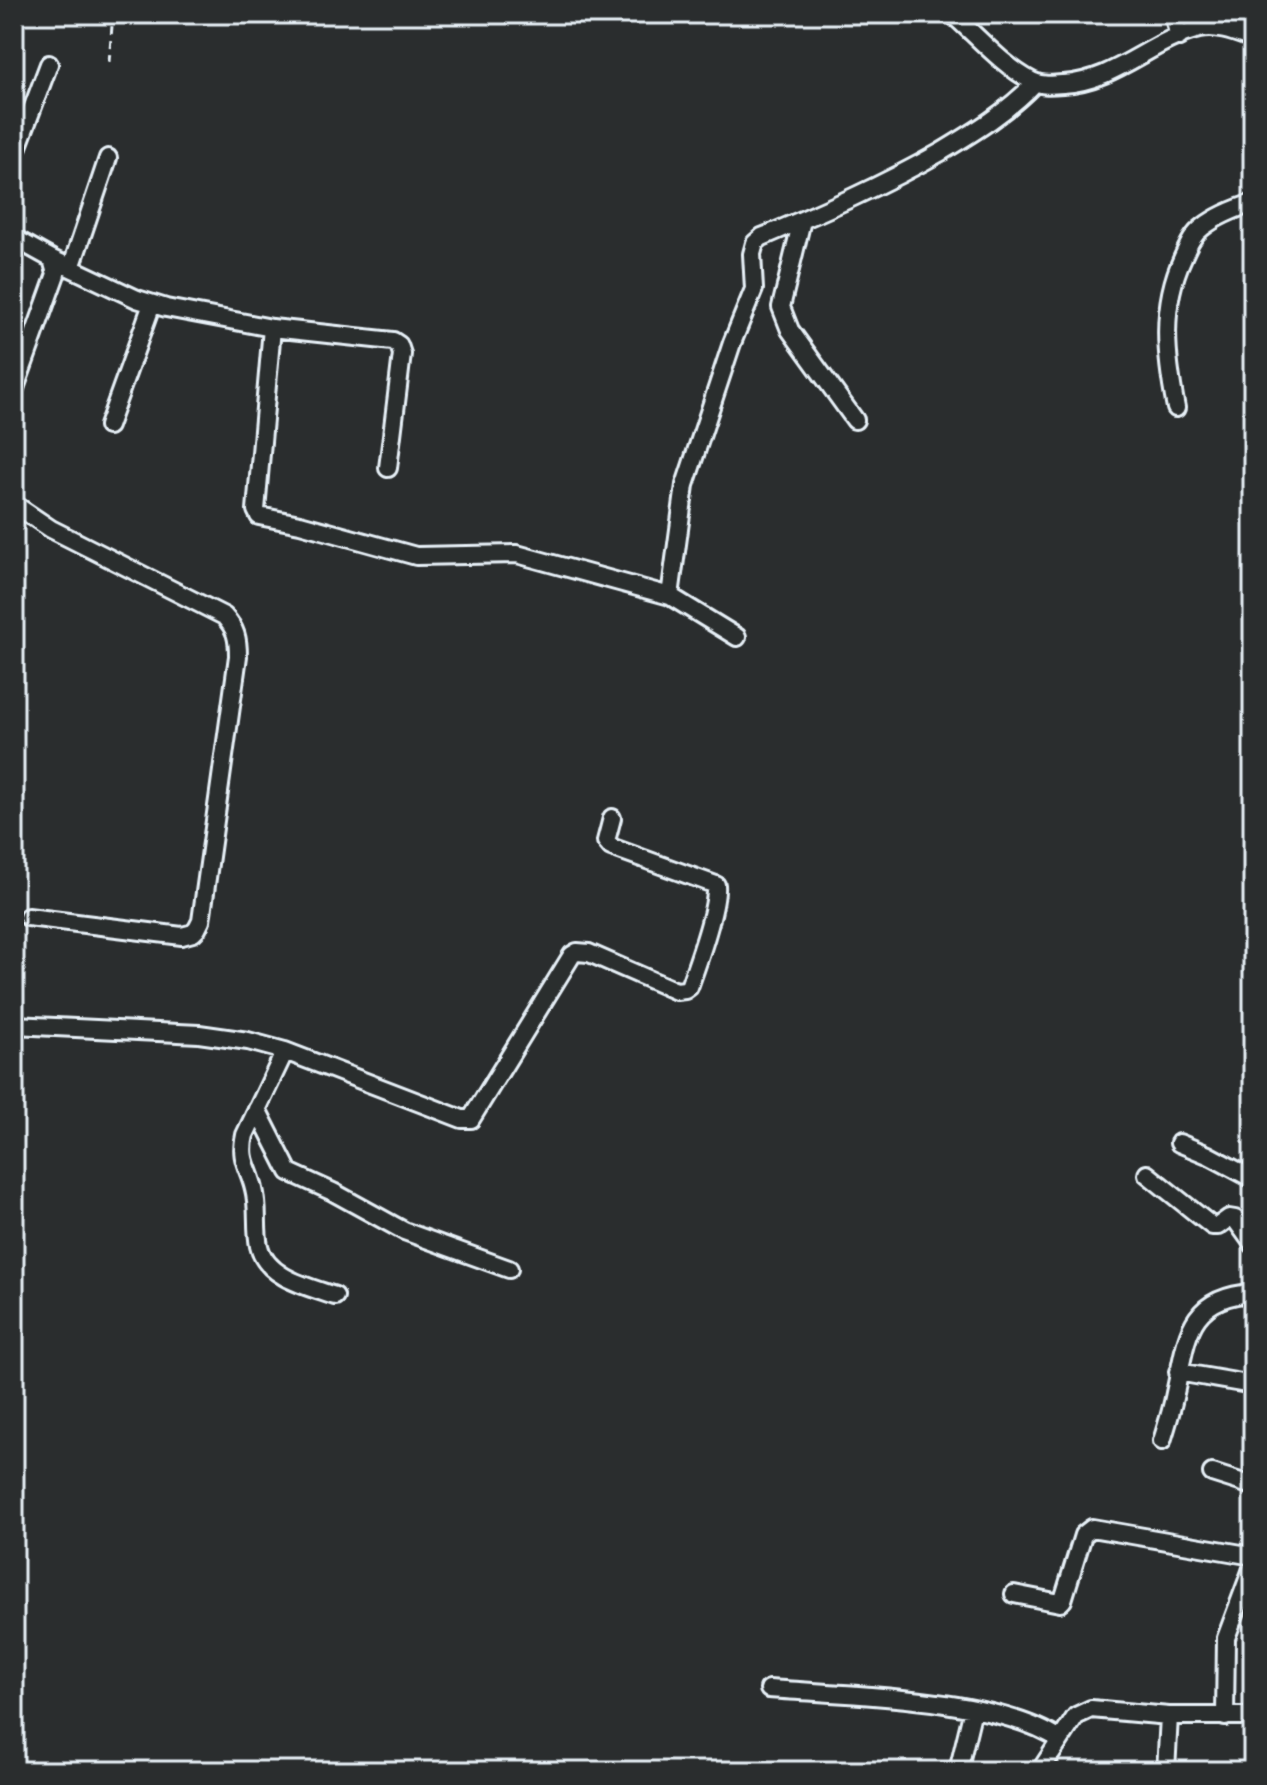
<svg xmlns="http://www.w3.org/2000/svg" width="1267" height="1785" font-family="'Patrick Hand',sans-serif">
<style>
.lines{fill:none;stroke-linecap:round;stroke-linejoin:round}
.minor-casing{stroke:#e8f1f8;stroke-width:22}
.path{stroke:#e8f1f8;stroke-width:3;stroke-dasharray:8 6;stroke-linecap:butt}
.minor{stroke:#2a2d2e;stroke-width:16}
</style>
<rect width="100%" height="100%" fill="#2a2d2e"/>
<filter id="ink" filterUnits="userSpaceOnUse"><feTurbulence type="fractalNoise" baseFrequency=".0125" numOctaves="2"/><feDisplacementMap in="SourceGraphic" scale="16" xChannelSelector="R" yChannelSelector="G"/><feConvolveMatrix kernelMatrix="1 2 1 2 8 2 1 2 1" color-interpolation-filters="sRGB"/></filter>
<g filter="url(#ink)">
<g class="lines">
<g class="minor-casing">
<path id="minor" d="M952,14C977,36 1003,66 1032,81C1042,86 1052,85 1063,84C1116,81 1150,41 1199,29C1217,25 1236,33 1253,39
M1173,14L1179,37
M14,157L49,64
M802,220L781,307L790,330L855,420
M14,238L52,259L56,274L14,391
M52,259L137,299L166,308L272,328L393,341L399,345L402,354L388,468
M71,268L108,158
M272,328L256,510L259,516L300,524L416,556L517,554L670,596L737,637
M1176,408C1166,357 1160,306 1183,257C1188,246 1193,234 1203,227C1217,216 1237,208 1253,203
M108,426L152,304
M14,504L51,529L224,616C236,629 238,638 238,656L201,921L197,929L193,933L182,936L28,917
M670,596L685,485L732,343L754,289L752,254L755,243L762,237C824,211 883,185 941,152C976,131 1007,112 1035,83
M14,1025L199,1034L248,1041L285,1051L462,1119H471L572,955L577,952L589,953L676,991L685,990L689,987C697,965 718,906 716,885L611,847L606,841L612,818
M285,1051L245,1135C239,1160 249,1167 254,1189C259,1208 255,1227 259,1246C266,1278 309,1287 335,1296
M257,1109L289,1172L333,1192L404,1231L509,1269
M1179,1143L1208,1155L1253,1179
M1147,1174L1212,1226H1218L1229,1218L1235,1219L1253,1244
M1178,1372L1253,1385
M1162,1441C1167,1425 1172,1409 1175,1393C1187,1341 1185,1297 1253,1293
M1212,1473L1253,1486
M1014,1594L1060,1603L1063,1600L1083,1535L1092,1528L1253,1556
M769,1689C847,1695 997,1697 1060,1740
M1225,1717L1226,1638L1253,1566
M959,1767L973,1709
M1040,1771L1076,1716L1091,1709L1169,1716H1253
M1166,1771L1169,1716"/>
</g>
<path class="path" d="M109,62L113,14"/>
<use href="#minor" class="minor"/>
</g>
</g>
<rect width="1267" height="1785" fill="none" stroke="#2a2d2e" stroke-width="48"/>
<rect x="24" y="24" width="1219" height="1737" fill="none" stroke="#e8f1f8" stroke-width="3" filter="url(#ink)"/>
</svg>
